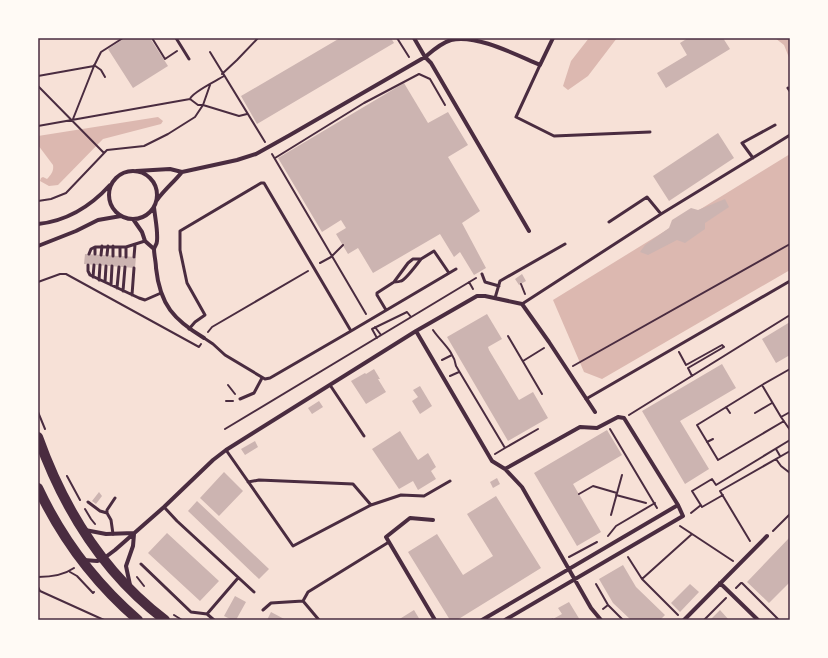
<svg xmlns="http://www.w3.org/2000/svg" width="828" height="658" font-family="Ubuntu,sans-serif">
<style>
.water{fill:#dcb8b0}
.building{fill:#ccb4b1}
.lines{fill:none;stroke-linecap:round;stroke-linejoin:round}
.path{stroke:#4a2c40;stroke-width:2}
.service{stroke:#4a2c40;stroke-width:3}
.minor{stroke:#4a2c40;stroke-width:4}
.primary{stroke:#4a2c40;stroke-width:10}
.neatline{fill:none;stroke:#4a2c40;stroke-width:1.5}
</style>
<rect width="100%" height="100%" fill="#f7e1d7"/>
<path class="water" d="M589,38H617L588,76L568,90L563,86L571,61Z
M775,38H790V60L784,45Z
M158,117L163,121L161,124L103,139L58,185L49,186L40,181L41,178L43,177L47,179C51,175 54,171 53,165L38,145V136Z
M790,154V270L602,379L584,372L553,300Z"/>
<path class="building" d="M125,38H150L168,66L133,88L108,49Z
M340,38H391L394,43L257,124L241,96Z
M688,38H723L730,49L666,88L657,73L687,55L680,43Z
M404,83L428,123L448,112L468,145L448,157L480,211L462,223L486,268L474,275L460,252L454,257L440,234L373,273L358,248L348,254L336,234L346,228L341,220L322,232L278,158Z
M718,133L734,158L669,201L653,176Z
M725,199L729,207L705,223V229L685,243L677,240L648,255L640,252L645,245L669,228L672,220L691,208L698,210Z
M85,254L136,257L135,268L84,264Z
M522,274L526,281L519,285L515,279Z
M487,314L502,339L488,347L489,350L519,400L533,392L548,418L508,441L447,337Z
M790,322V355L776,363L762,339Z
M722,364L736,388L680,421L709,469L685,484L642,411Z
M374,369L380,379H378L386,392L366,404L351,381L365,373L366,374Z
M420,386L432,406L420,414L412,401L418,397L413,390Z
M319,401L323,407L312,414L308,408Z
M607,430L622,455L573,484L601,532L577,546L534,473Z
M400,431L418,460L428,453L436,467L431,471L436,479L418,490L413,481L399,489L372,449Z
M255,441L258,447L245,455L241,449Z
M224,472L243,491L219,516L200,498Z
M497,478L500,484L493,488L490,482Z
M99,492L102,496L96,504L92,501Z
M496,496L541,568L457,620H450L408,552L437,534L463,575L493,556L467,514Z
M197,501L269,569L259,579L188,511Z
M167,533L219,581L200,601L148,553Z
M790,537V582L769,603L747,582Z
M623,565L636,587L665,615L660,620H631L613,603L599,579Z
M690,584L699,592L680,612L671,603Z
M235,596L246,602L236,620H232L224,616Z
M569,602L580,620H549L553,618V619L562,614L558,608Z
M414,610L420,620H398Z
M720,610L729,620H710Z
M271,612L286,620H267Z"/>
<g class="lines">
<path class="path" d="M152,38L165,59L177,51
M397,38L409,57
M210,52L265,142
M94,65L101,70L105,77
M222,74L237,60L258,38
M38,76L94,66
M210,85L203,105L239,116L247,114
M38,86L104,153
M73,119L94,66L101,52L123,38
M38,126L190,99C192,92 216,81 224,76
M272,154L366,314
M275,158L364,103L419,74L430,79L445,105
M38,201L51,199L66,193L107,150L144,146L168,134L195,117L203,105H198L190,99
M320,263L331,257L343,245
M38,282L60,274H66L199,347L201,344
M469,282L473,289
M521,284L525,294
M375,327L381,335
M433,330C441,342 454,351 456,366L505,448L495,454
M208,332L212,327L308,271
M508,336L542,394
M377,338L372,329L407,312L411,317
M679,352L686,365L722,345L724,347L688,368L692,376
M442,360L452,355
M523,361L544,348
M573,366L790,244
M450,376L459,372
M228,385L235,394
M762,385L790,369
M226,401H233
M726,407L730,413
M38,412L45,429
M755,413L772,403
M629,415L790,315
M781,417L790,412
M784,421L718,460L697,425L762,385L781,417L790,430
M225,429L476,278
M610,429L657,508
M707,442L713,439
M505,448L538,429
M776,449L780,456
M776,459L781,466L790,473
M67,476L80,500
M579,494L593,486L617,493
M616,495L646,503
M723,495L702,507L692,491L712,479L716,485L790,440
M85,509L91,519L95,524
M691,513L701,505
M611,515L622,475
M680,526L733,561
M773,531L790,514
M608,536L616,526L655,503
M750,541L720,491L790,451
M569,557L597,542
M628,557L642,579L692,534
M70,572L77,576L93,593L94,592
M38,577C51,577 64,575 74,568
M137,577L144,586
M642,579L678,615
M596,584L608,605L603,609
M38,587L40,591L104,620
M736,588L741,583H742L779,620
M608,605L623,620
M174,615L182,620
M704,620L726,598"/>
<path class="service" d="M176,38L189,59
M540,65L516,117L554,136L650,132
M788,88L790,91
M753,158L742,143L775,125
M609,222L647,197L661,214
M89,254L91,249L95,247H126L145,241
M95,254V247
M101,255L102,246
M107,255L108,246
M113,256V246
M120,256V247
M126,257V247
M134,257L135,245
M88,265V271L90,275L139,298L145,300L161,293
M482,274L485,282L499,286
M93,277L94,265
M99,280L100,265
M105,282L106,266
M394,282C397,282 399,282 401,281C405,280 418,263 421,259
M111,285L112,266
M117,288L119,267
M123,291L125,267
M132,295L134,268
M495,298L500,281L565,244
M522,304L661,214L790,135
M386,310L377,295V293L394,282L408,263L413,259H421L434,251L449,273
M189,329L195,322L205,315L187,283L180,250V231L261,183H264L351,331L270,378L265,379L225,355L213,344L204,338
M351,331L456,269
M330,385L364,436
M240,399L254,393L262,378
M586,399L790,281
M226,450L293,546L371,505L353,484L259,480L248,482
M88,502L100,511L107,513
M371,505L401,495L424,496L450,481
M164,507L177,521L254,592
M113,534L111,520L107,513V510L115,498
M141,564L191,612L207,614L214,620
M263,610L271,603L303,601
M207,614L238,578
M319,620L303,601L308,592L389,542"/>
<path class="minor" d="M414,38L425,57C432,51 441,43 451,40C477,34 516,55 540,65L553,38
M136,171L170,169L182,172L237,160L256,154L290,135L425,57L431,63L529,231
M109 195a24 24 0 1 1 48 0a24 24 0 1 1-48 0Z
M157,200C165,189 174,182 182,172
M154,207C155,218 158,230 157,241C157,244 155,246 154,249C154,255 156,262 156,268C160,305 174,320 204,338
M133,219L142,232L145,241L154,249
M38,224C67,221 90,207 110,185
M38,246L76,231L98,220L121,216
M416,331L492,461L505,469L522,487L591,608L601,620
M505,469L580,427L597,428L618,417L624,418L678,505L683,516L505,620
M433,520L410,518L386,537L435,620
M85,530L106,534L134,533
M84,560L97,561L103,559L115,550L164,507L213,460L226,450L416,331L477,296H485L522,304L549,342L595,412
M720,583L758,620
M130,585L126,566L133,546L134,534
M482,620L678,505
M684,620L767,536"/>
<path class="primary" d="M38,437C64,510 103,573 165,620
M38,488C62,539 95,583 138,620"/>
</g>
<rect width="828" height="658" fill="none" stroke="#fffaf5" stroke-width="78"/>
<rect x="39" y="39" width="750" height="580" class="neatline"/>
</svg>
